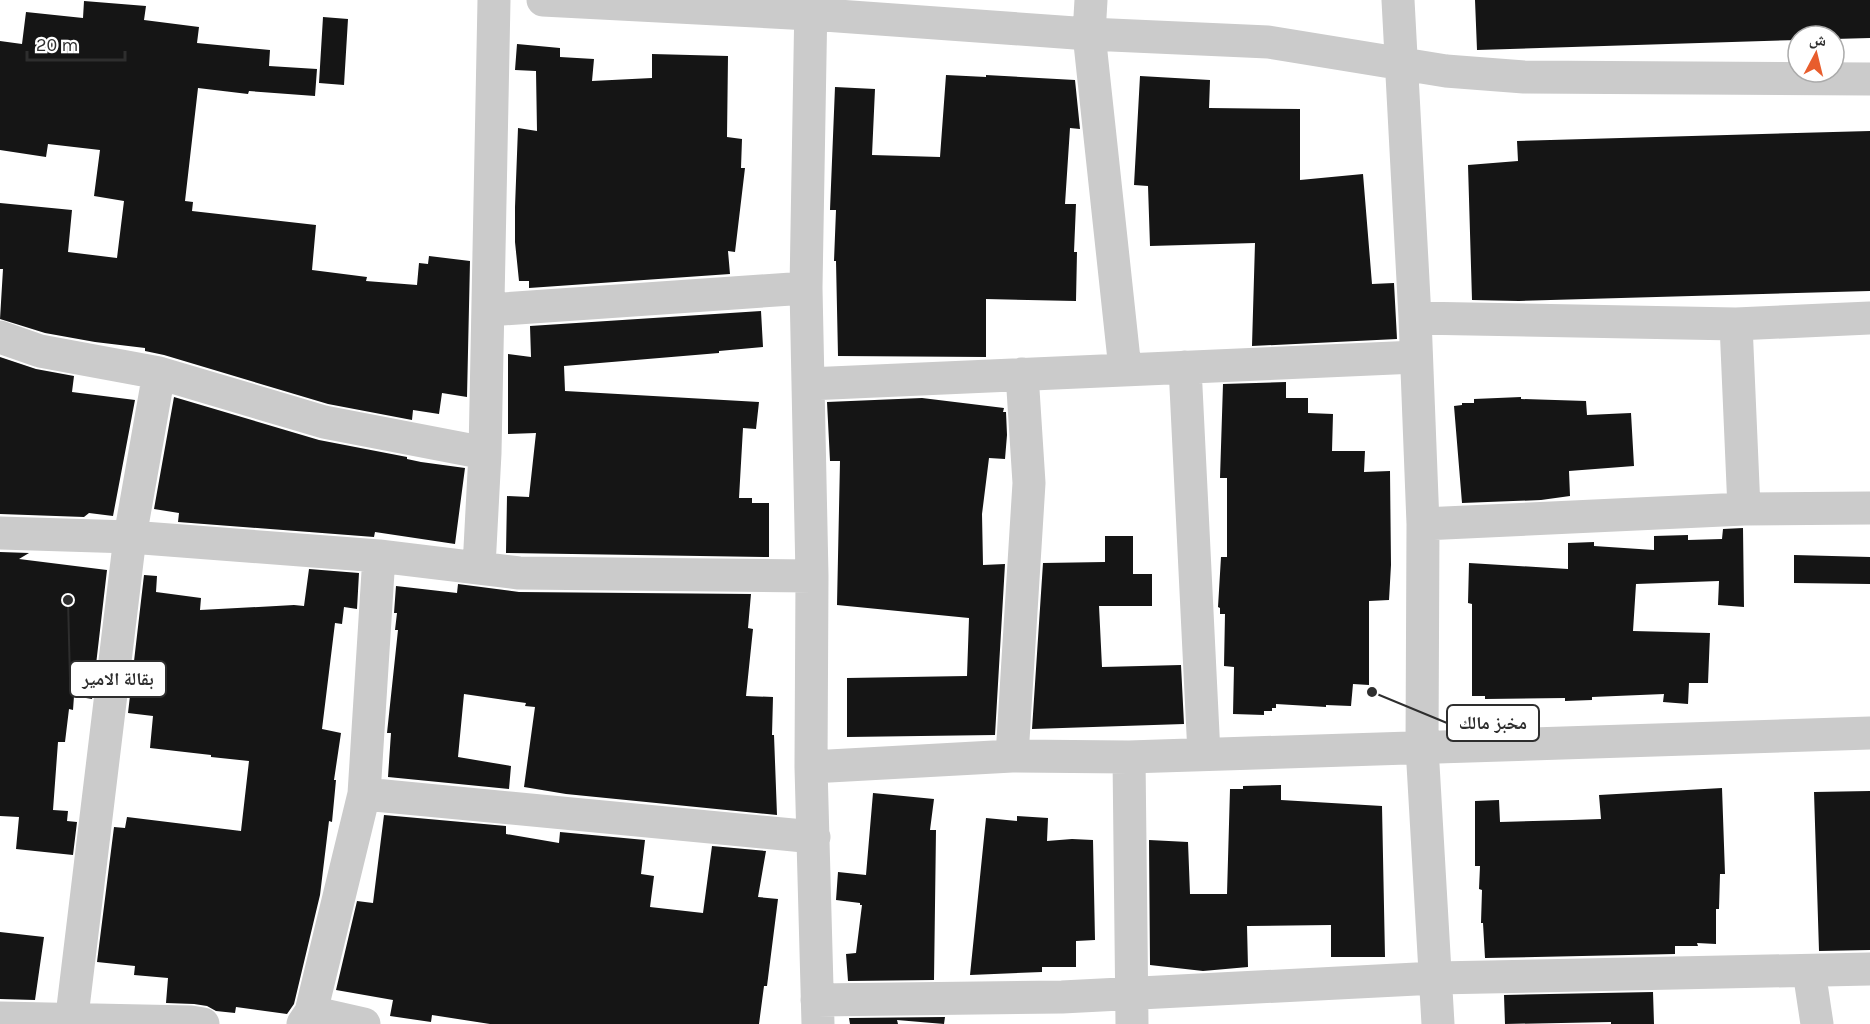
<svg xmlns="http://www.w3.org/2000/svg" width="1870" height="1024" font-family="Karla,'Noto Naskh Arabic',sans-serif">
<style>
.building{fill:#151515}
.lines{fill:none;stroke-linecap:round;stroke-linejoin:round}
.minor{stroke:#cbcbcb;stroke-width:33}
.leader{fill:none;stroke:#2e2e2e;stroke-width:2}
.callout-dot{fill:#2e2e2e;stroke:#fff;stroke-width:2}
.callout{fill:#fff;stroke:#2e2e2e;stroke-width:2}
.callout-label{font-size:18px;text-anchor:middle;font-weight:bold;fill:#2e2e2e}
</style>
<rect width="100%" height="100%" fill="#fff"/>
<path class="building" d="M1475,0H1870V38L1834,39V36H1798V40L1477,50Z
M84,1L146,6L144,20L199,27L197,43L270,50L269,66L317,69L315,96L249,91L248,94L198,88L185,201L193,202L192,211L316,225L312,270L367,277L366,281L417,285L419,263L428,264L429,256L470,261L467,397L442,393L439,414L413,410L412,420L328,404L164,355L145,351V348L95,342L45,333L0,319L3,269H0V203L72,210L68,252L117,258L124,201L94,196L100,150L48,144L46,157L0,150V41L22,44L26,12L83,18Z
M323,17L348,19L344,85L319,83Z
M517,44L560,48V57L594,59L592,81L652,78V54L728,56L727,137L742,139L741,168H745L735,252L728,251L730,274L529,288V281H519L515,242V207L518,128L537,131L536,71L515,70Z
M946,75L986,77V75L1075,80L1080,129L1070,128L1065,204H1076L1074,252H1077L1076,301L986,299V357L838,356L836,261H834L836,210H830L835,87L875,89L872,155L940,157Z
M1140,76L1210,80L1209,108L1300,109V180L1363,174L1372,284L1394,283L1397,339L1252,346L1255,243L1150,246L1148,186L1134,185Z
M1870,131V291L1519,301L1472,300L1468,165L1518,161L1517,141Z
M761,311L763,347L719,351V353L564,366L565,391L759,402L756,429L743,428L739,498H752V503H769V557L506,553L507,496L529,497L536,433L508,434V354L531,357L530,326Z
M0,357L36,369L74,376L72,392L135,400L113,516L89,513L84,517L0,514Z
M1286,382V398H1308V413L1333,414L1332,451H1365L1364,472L1390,471L1391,565L1389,600L1369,601V685L1353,684L1351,706L1326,705V707L1276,704V708H1272V711H1264V715L1233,714L1234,667L1224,666L1225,614H1220V608L1218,607L1221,557H1227V478H1220L1223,384Z
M174,397L319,440L407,457V459L421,462L465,468L455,544L375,532L374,537L178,522L179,513L154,509Z
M1521,397V399L1586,401L1587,415L1631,413L1634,466L1569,471L1570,496L1541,500L1462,503L1454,406L1462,405V403H1474V399Z
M922,398L1004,408L1003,412H1006L1007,435L1005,459L989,458L982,514L983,565L1005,564L995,735L847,737V678L967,676L969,618L837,605L840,461H830L827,402Z
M1743,528L1744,607L1718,605L1719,581L1636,584L1633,631L1710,633L1708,683H1689L1688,704L1663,702L1664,694L1592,697V700L1565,701V698L1485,699V696H1472V604L1468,603L1469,563L1568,569V543L1594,542V546L1654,550V536L1688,535V540L1722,539L1723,529Z
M1105,536H1133V574H1152V606H1099L1102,667L1181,665L1184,724L1032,729L1043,563L1105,562Z
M0,552L29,553L19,559L107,570L92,699L74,696L73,710L69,709L65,742H58L53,810L68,811L67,821L77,822L73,855L16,849L19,817L0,816Z
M1794,555L1870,557V584L1794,583Z
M309,569L359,573L357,609L344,607L342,624L335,623L322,729L341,733L334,780H336L332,822L329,821L320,895L294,1004L287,1014L236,1007L235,1013L216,1011L207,1006L194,1004L166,1003L168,978L134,975L135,966L97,962L114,827L125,828L127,817L241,831L249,761L211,757V755L150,748L153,716L128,713L144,575L157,576L156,592L201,598L200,610L294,605L304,606Z
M458,584L519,592L751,594L748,628L753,629L746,696L773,697L772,735H774L777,815L566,794L524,787L535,707L525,706L526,703L464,694L458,757L511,766L509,789L388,777L391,733H387L398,630H395L397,613H394L396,586L457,593Z
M1281,785V800L1382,806L1385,957H1331V925L1247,926L1248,967L1203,971L1150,965L1149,840L1188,842L1190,894H1227L1230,789H1243V786Z
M1722,788L1725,874H1720L1719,909H1716V944L1697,943L1698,946H1675V954L1485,958L1483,923H1481L1482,890L1479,889L1480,866H1475V801L1499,800L1500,822L1572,820L1601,819L1599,795Z
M1870,791V950L1819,951L1814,792Z
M873,793L934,799L930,830H936L934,980L848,981L846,954L856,953L862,905H860V903L836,900L838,872L866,875Z
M384,815L506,826V834L559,843L560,832L645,840L641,874L654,876L650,907L703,913L712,846L766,851L758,897L778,899L767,986H764L759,1024H490L432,1015L431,1022L390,1016L393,1000L336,990L357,901L373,903Z
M1017,816L1048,818L1047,841L1072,839L1093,840L1095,940L1076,941V967H1042V972L970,975L986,818L1017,821Z
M0,932L44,937L35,1000L0,999Z
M1653,992L1654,1024H1611V1022L1505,1024L1504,995Z
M945,1017L944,1024L897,1020L898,1024H850L849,1018Z"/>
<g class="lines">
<path class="minor" d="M543,0L810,14L1089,34L1268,42L1446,71L1524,77L1870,79
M811,0L806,288L812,576L811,767L818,1024
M1091,0L1089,34L1125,369
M1398,0L1415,318L1423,524L1422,747L1438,1024
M488,310L806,288
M1415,318L1736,324L1870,318
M1736,324L1744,509
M0,337L40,351L159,373L324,422L485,453
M1185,367L1204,754
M808,384L1416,357
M1423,524L1744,509L1870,508
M0,533L130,537L379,556L519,573L812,576
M479,567L485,453L494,0
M1012,756L1029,483L1022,374
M1129,757L1132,1024
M811,767L1012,756L1129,757L1870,733
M364,794L814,837
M1809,971L1817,1024
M817,1000L1062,997L1436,978L1870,969
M311,1012L364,1024
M0,1018L191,1022L203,1024
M71,1024L130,537L159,373
M303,1024L311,1012L364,794L379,556"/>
</g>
<path class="leader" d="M68 600L70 679M1372 692L1447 723"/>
<g class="callout-dot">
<circle cx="68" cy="600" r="6"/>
<circle cx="1372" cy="692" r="6"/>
</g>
<g class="callout">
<rect x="70" y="661" width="96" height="36" rx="6"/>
<rect x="1447" y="705" width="92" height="36" rx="6"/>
</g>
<g class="callout-label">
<text x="118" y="685">بقالة الامير</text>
<text x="1493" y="729">مخبز مالك</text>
</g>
<g transform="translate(1816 54) rotate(7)"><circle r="28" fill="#ffffff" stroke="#ababab" stroke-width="1.5"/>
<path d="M0-4.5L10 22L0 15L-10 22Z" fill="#e85d2d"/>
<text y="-9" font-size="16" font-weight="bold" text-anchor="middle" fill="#2e2e2e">ش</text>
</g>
<path d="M27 51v9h98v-9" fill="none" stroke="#2e2e2e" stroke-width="3"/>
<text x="36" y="51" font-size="18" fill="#2e2e2e" stroke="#ffffff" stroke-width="4.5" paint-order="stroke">20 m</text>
</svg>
